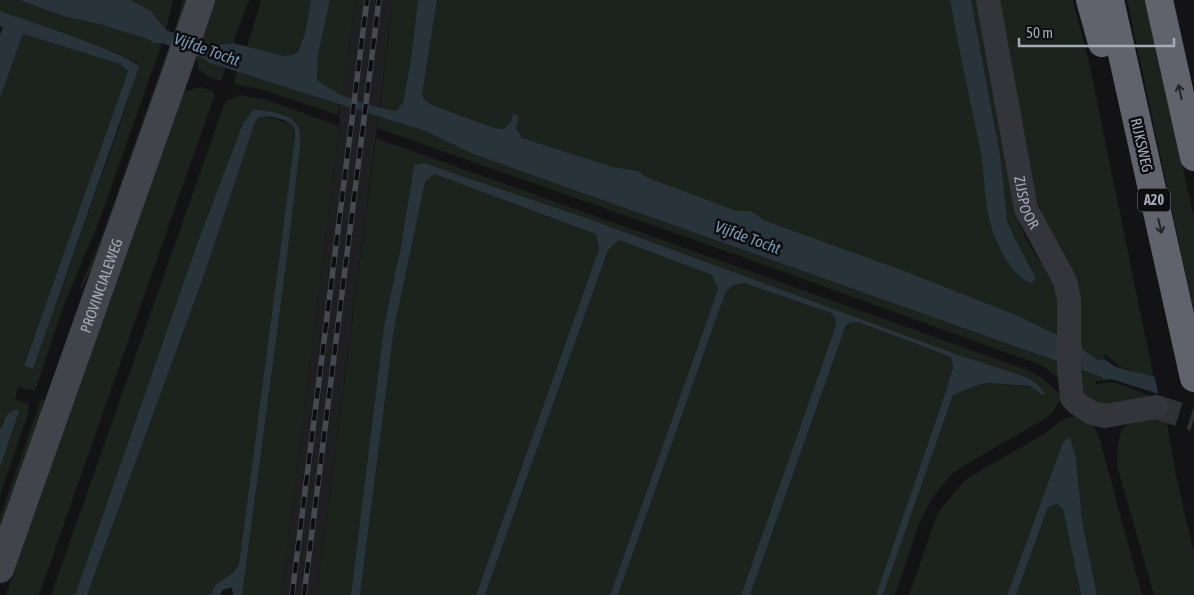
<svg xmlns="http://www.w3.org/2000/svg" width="1194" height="595" font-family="'Asap Condensed',sans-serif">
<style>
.built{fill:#1f1f22}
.green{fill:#1b231c}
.water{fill:#29333a}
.pier{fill:#131315}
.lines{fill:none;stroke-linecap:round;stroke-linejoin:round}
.minor-tunnel{stroke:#303135;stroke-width:24;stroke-dasharray:24 12;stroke-linecap:butt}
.minor{stroke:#34353b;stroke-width:24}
.secondary{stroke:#42444b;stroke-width:28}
.motorway{stroke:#60636c;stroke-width:28}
.rail-casing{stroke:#474950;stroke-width:5.5}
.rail{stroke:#0e0e10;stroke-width:4;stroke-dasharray:11;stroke-linecap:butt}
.oneway{stroke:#222327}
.labels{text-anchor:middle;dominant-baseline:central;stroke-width:5;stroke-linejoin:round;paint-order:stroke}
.shield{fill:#0e0e10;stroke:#777b85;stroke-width:1}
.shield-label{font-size:14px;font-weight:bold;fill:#a4aab7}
.street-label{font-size:15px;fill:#a4aab7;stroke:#0e0e10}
.water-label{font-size:16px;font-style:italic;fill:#7899b4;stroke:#0e0e10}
</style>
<rect width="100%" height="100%" fill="#131315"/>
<path class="built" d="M355,0H393L317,595H281L339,126L340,94L343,88Z"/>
<path class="green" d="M0,0H19L66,17L99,24L147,39L154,43H162L100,219L63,307L35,391L18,387L15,399L29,404L28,414L0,495V468L15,424L3,420L0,429V98L23,34L120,64L128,71L24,366L33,368L115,138L127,103L137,63L117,53L0,11Z
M131,0H173L166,30L151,11Z
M183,0H188L100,253L82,288L80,287L102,236L173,35Z
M214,0H249L233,43L208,46L200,43Z
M261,0H311L305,33L298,52L293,55L284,56L247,47Z
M330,0H355L343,89L340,94L328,89L317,80L318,55Z
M393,0H418L411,60L403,103L397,111L380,108Z
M437,0H950C959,52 972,103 981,154C985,178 985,203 991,226C995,243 1014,280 1032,283L1036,278L1016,241L1006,215L1000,154L971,0H979L1009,148L1017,217L1027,241L1059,291V336C963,290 862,257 763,220C755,212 749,209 737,211L646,177L638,171L613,167L522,138L516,128L513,113L511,122L504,129L494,128L432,105L426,101L422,95Z
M998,0H1073L1089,62L1154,379L1119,366L1105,354L1103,356L1104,359L1098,360L1084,350L1079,342L1075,281L1071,267L1040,210L1034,191Z
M1127,0H1147L1194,219V313Z
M196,55C207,59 215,64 226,67L221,81L207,76L198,69Z
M237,70L339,103L338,115L260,89L235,84L234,82Z
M200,87L212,91L215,94L39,595H6L180,98L186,91Z
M240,95L267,100L339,126L281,595H242L286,265L300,133L298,124L253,110L243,123L197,244L75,595H51L225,102Z
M263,116L289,123L294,127L295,137L239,564L234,572L216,584L210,595H87L203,278L255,122L259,117Z
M378,116L425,131L473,154L1059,361V378L1041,365L706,244L377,128Z
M376,138L1027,370L1041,377L1062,396L1053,412L1043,420L965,465L951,475L932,498L919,524L895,595H883L953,395L978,385L988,383L1030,387L1023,376L956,354L592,220L424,163L414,165L401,246L384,326L351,595H317Z
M434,174L596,234L599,249L476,595H360L394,329L425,181Z
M619,240L712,275L718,289L610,595H485L608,250Z
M744,283L831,313L835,317L836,325L741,595H618L726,291L734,285Z
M858,322L951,357L953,367L946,391L876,595H750L846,325L849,323Z
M1079,368L1102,377L1104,380L1096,381V384L1113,382L1154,397L1100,407L1083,394Z
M41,399L44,400L34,441L0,539V517Z
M1079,416L1093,425L1098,433L1142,595H1097L1082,520L1076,458L1070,438L1063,442L1007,595H909L938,512L966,479L1046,433L1059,422L1070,417Z
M1166,417L1176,475L1194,554V595H1154L1117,465L1118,443L1122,429L1131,422Z
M1057,504L1063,509L1081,595H1016L1048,507Z"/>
<path class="water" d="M19,0H131L151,11L166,30L208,46L233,43L284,56L293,55L298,52L305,33L311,0H330L318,55L317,80C338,97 370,106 396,111L403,103L411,60L418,0H437L422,95L426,101L432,105L494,128L504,129L511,122L513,113L519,117L516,128L522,138L613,167L638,171L646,177L737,211C749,209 755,212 763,220L907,272L1016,315L1059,336L1079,342L1084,350L1098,360L1104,359L1116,367L1194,387V405L1111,379L1104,380L1102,377L473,154L425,131L210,63L205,59L162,43H154L147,39L99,24L66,17Z
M950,0H971L1000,154L1007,220L1016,241L1036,278L1032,283C1014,280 995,243 991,226C984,203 985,178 981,154C971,103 959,52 950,0Z
M0,11C21,19 132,54 139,67L33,369L24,366L128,71L120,64L23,34L0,98V35L3,27L0,26Z
M253,110C265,110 292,114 298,126C301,132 300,140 300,146L286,265L242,595H233L232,588C226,588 222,589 220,595H210L216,584L234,572L239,564L295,137C295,135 295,130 294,128C290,119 268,115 259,117L255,122L203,278L87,595H75L197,244L243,123Z
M424,163L592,220L956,354L1023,376L1035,382L1045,393L1043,395L1030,386L988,383L978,385L953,395L883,595H876L946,391L953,367L951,357L858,322L849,323L846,325L750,595H741L836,325L835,317L831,313L744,283L734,285L726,291L618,595H610L718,289L712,275L619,240L608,250L485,595H476L599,249L596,234L434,174L425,182L394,329L360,595H351L384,326L401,246L414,165Z
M15,410L19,411L0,468V429L8,413Z
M1070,437L1076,458L1082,520L1097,595H1081L1063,509L1057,504L1048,507L1016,595H1007L1063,442Z"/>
<path class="pier" d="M1154,374L1194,384V408L1159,397Z"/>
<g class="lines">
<path class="minor-tunnel" d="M1156,407L1194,419"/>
<path class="minor" id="s1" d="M988,0L1026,209L1065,281L1069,299V369L1072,398L1078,404L1092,413L1105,416L1156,407"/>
<path class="secondary" id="s2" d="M0,569L177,70L201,0"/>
<path class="motorway" d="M1090,0L1102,43
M1110,0L1194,378
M1159,0L1194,157"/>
<g class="rail-casing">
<path id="rail" d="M292,595L367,0
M304,595L379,0"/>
</g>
<use href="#rail" class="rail"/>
</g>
<defs><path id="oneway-shaft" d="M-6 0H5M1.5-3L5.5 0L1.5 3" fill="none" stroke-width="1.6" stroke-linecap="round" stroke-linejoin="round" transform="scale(1.25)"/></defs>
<g class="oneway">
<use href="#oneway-shaft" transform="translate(1180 92) rotate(-102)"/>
<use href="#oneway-shaft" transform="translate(1160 226) rotate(77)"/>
</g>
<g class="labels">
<rect class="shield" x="1138" y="188.5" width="32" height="23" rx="4"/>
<g class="shield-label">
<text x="1154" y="200">A20</text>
</g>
<g class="street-label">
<text transform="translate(1142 145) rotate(77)">RIJKSWEG</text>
<text stroke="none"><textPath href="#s1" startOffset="206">ZIJSPOOR</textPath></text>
<text stroke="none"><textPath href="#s2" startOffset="301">PROVINCIALEWEG</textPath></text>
</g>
<g class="water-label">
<text transform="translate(207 49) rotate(20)">Vijfde Tocht</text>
<text transform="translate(748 237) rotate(20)">Vijfde Tocht</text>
</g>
</g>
<path d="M1019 38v8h155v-8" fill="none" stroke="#a4aab7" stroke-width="2.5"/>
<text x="1026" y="38" font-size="15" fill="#a4aab7" stroke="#0e0e10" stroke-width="4" paint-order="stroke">50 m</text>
</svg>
